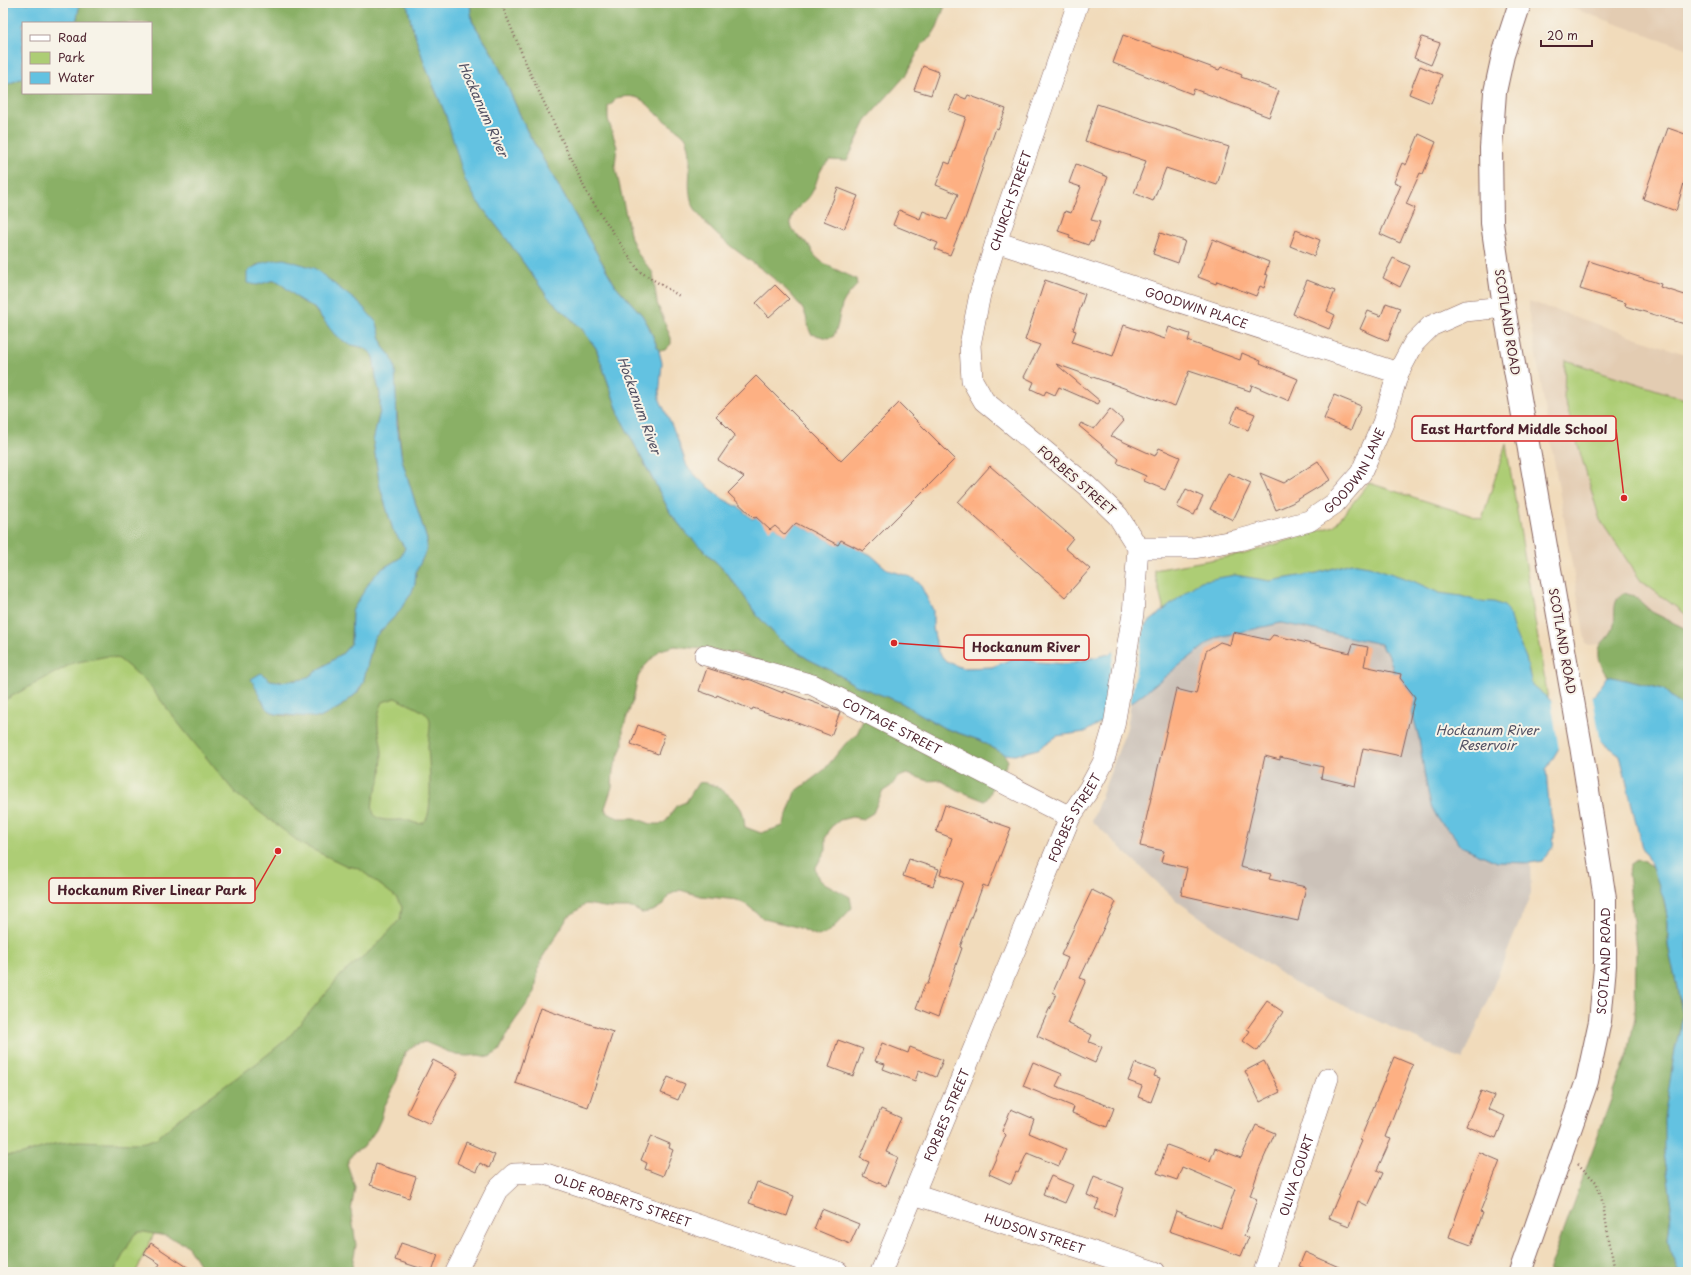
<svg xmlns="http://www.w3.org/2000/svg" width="1691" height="1275" font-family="'Playpen Sans',sans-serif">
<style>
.built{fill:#e3ccb2}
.industrial{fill:#ccc2b9}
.green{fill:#adcd75;stroke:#7c7650}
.forest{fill:#8ab066;stroke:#6a6848;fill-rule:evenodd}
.water{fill:#63c2e1;stroke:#567086}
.pier{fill:#f1dbbb}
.building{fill:#fdb083}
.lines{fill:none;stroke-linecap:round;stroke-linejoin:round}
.street-casing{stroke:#84615d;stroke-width:22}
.secondary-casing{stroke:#84615d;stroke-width:24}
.path{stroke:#84615d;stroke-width:2.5;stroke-dasharray:1 3;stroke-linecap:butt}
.street{stroke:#fff;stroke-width:21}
.secondary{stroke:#fff;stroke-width:22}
.labels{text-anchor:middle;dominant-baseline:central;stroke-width:4;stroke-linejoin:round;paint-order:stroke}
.street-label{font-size:12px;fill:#4a1f2b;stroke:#f7f3e8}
.water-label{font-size:13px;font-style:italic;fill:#525062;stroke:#f7f3e8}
.leader{fill:none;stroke:#d62828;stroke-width:1.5}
.callout-dot{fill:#d62828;stroke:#f7f3e8;stroke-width:1.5}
.callout{fill:#f7f3e8;stroke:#d62828;stroke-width:1.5}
.callout-label{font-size:13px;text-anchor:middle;font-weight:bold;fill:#4a1f2b}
</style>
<rect width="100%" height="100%" fill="#f7f3e8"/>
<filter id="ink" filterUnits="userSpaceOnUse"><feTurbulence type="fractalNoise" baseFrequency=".025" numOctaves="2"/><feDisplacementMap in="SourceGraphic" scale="8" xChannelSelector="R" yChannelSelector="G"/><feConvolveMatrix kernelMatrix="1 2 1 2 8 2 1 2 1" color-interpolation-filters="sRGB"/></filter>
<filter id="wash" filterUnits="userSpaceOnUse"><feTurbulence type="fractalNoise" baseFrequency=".012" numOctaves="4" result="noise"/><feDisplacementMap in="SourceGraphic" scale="16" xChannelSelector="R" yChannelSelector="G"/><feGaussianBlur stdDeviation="0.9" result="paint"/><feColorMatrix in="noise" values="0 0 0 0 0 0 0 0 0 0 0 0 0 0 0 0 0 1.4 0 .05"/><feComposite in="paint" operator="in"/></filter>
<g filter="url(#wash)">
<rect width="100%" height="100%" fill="#f1dbbb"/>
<path class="built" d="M1557,3H1688V49Z
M1529,301L1688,355V653L1651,642L1586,645L1529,315Z"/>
<path class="industrial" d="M1281,623L1381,644L1383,650L1388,653L1394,673L1401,674L1415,697L1416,728L1439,821L1452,833L1461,846L1497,862L1530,863L1531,894L1463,1060L1294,983L1177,901L1092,821L1127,728L1131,703L1215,638Z"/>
<path class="green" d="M1565,360L1688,400V616L1641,581L1600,520L1564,398Z
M1506,444L1552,724L1369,604L1171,640L1154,570L1244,554L1334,526L1369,483L1482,519Z
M282,520L771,660L659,634L171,1198L136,1272H3V666Z"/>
<path class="forest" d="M3,3H10L3,20Z
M77,3H407L411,23L426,68L445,113L477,201L506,238L547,296L582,329L596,348L620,417L671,514L687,534L721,567L740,590L756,614L780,640L808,659L834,672L855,685L900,702L944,728L979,740L1004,754L1008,761C1005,769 1001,773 996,781C992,787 991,795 985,801L960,791L940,780L929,781L907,774L898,777L891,786L882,792L873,813L863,819L852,817L840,820L831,827L826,837V849L815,869L819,880L850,897L852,908L829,932L818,936L797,927L764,919L747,905L737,900L701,896L680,890L669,895L663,905L653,911L642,913L632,908H610L586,904L568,917L542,958L538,969L535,993L514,1022L499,1051L489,1057L478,1055L467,1056L456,1055L425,1042L414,1045L405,1053L395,1086L384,1107L381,1119L376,1130L363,1148L353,1153L347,1164L355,1187L351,1211L356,1245L351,1272H202V1269L187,1245L166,1236L144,1232H138L134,1235L114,1272H3V1156L20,1155L54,1144L78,1141L135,1143L146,1142L157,1138L184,1115L257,1063L288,1038L342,974L377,945L400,919L402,907L396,897L358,868L347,866L303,845L236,794L182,728L146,681L119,659L108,656L73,663L3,701V86L23,78V93H151V23H76L79,8ZM267,263L377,323L383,347L391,356L402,460L427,540L426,551L416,572L415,584L398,613L374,638L363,683L357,693L340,707L320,718L309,716H286L275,714L266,708L270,680L281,682L305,679L343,653L351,644L352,611L380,570L400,558L405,548L393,530L380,487L373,441L380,411V394L376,378L373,355L365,348L348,344L320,317L314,308L300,300L279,282L268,280L257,285L256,265ZM675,646L737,653L804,678L865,716L856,736L846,743L824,770L795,792L783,826L761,833L745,827C744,822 744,816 742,811C737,799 712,779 698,783L686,802L676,806L667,820L662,824H651L635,818H618L607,813L605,808L612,787L613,770L623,744V728L633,700L638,677L644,667L660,650ZM395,698C403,702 424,710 429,717C432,721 428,740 428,747C429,761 433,809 426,820C421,827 413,822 407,820C397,819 377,824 373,812C370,798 379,787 381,774C381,767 382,759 382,752C380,732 373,722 383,702Z
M470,3H946L937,27L931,37L922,44L906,75L867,119L847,161L830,160C816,171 819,181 811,194C806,203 795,207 792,217C787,231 800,237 808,244C811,247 812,253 816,257C826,267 843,272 856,279L857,285C851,292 843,299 841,309C838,320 839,326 833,337L828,338L811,334C808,328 807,317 804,311C776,268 719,250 694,207C683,187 696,160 686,138C682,131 664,122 658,115C643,100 639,93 616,98L613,103L608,106V119L617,147L615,165L631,238L638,254L653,273L657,303L671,338V344L665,350L659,351L648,325L642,315L615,285L527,131L495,58L472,21Z
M1624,593L1634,596L1652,612L1688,630V710L1679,704L1663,689L1608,676C1602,668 1598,660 1599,650C1600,642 1610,637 1613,629C1617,617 1610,599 1624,593Z
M1637,860L1643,861L1653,868L1663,895L1668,922V945L1683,1016L1675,1049L1664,1152L1672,1206L1668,1239L1670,1250L1680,1272H1548L1628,1053L1635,1018L1636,950L1628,873L1631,864Z"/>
<path class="water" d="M10,3H77L79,8L76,23H23V78L3,86V20Z
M407,3H470L472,21L495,58L527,131L615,285L642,315L648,325L659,351L662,363L659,398L677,437L687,466L698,478L723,499L740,508L752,519L756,517L775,526L785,535L796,523L838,545L841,540L871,555L888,570L911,577L920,584L933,610V628L938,652L946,661L962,668L992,667L1014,658H1020L1037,662L1066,664L1105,655L1111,653L1191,588L1201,581L1235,575L1270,581L1317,573L1351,563L1369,566L1413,581L1439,593L1461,596L1477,601L1494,602L1504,606L1508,610L1514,631L1526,658L1532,685L1555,704L1595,695L1608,676L1663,689L1679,704L1688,710V1272H1680L1670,1250L1668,1239L1672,1206L1664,1152V1118L1675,1049L1683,1016L1668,945V922L1664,900L1653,868L1642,848L1620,755L1601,741L1559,748L1546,770L1549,805L1554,830L1553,847L1542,861L1530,863L1497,862L1461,846L1452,833L1439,821L1431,806L1425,778L1419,738L1412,712L1415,697L1400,678L1401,674L1394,673L1388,653L1383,650L1381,644L1281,623L1215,638L1131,703L1085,732L1057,736L1038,749L1015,755L1004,754L979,740L944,728L900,702L855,685L834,672L808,659L780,640L756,614L740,590L721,567L687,534L671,514L620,417L596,348L582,329L547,296L506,238L477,201L465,180L445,113L426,68L411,23Z
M284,259L314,268L361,305L377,323L383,347L391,356L395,367L397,424L402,460L427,540L426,551L416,572L415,584L411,594L398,613L374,638L363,683L357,693L340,707L320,718L275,714L266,708L251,679L261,673L270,680L281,682L305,679L343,653L351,644L352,611L370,581L380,570L400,558L405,548L393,530L380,487L373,441L380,411V394L376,378L373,355L365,348L348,344L335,335L314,308L300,300L279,282L274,280L257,285L247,283V272C257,263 271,260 284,259Z"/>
<path class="pier" d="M1145,622L1130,705L1101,724L1115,646Z
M1592,694L1601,743L1559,750L1551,700L1556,702Z"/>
<g id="blocks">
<path class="building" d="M1123,35L1219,70L1221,67L1242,75L1241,77L1279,91L1269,117L1194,89L1192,94L1113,63Z
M1422,37L1440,43L1431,65L1414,58Z
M923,66L939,72L931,95L914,90Z
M1420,66L1442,75L1431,103L1409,94Z
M956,95L966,99L968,95L1006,109L998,129L996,128L965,219L950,255L935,249L938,243L893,225L899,210L920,219L923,211L947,220L958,194L936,185L945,162L950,164L966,117L949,111Z
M1097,104L1229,147L1217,185L1166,168L1153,201L1134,193L1146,161L1085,141Z
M1668,128L1688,135V169L1676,211L1643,199Z
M1419,134L1436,142L1423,174L1420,173L1406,204L1415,208L1400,243L1380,234L1401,185L1394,182L1402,163L1406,165Z
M1076,164L1108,177L1091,220L1100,222L1093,242L1090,241L1088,245L1069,238L1070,235L1058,231L1065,211L1071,213L1081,187L1069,183Z
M838,188L858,196L844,229L824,221Z
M1296,230L1320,240L1314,256L1290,246Z
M1160,233L1185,241L1178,263L1153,254Z
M1213,239L1269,262L1265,274L1268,275L1264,288L1260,286L1256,296L1217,281L1216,284L1198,277Z
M1393,258L1410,266L1400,287L1383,278Z
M1589,261L1661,284L1660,287L1688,296V325L1625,306L1626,303L1580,289Z
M1045,280L1085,294L1073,330L1076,331L1072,342L1113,356L1124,325L1165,339L1169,327L1190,334L1188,341L1240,360L1242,353L1261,361L1260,363L1298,379L1289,401L1252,385L1250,391L1189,371L1175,406L1056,364L1100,401L1098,404L1059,387L1055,395L1046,391L1044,395L1031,389L1034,382L1024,377L1040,345L1025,340Z
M1307,280L1335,291L1327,311L1335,315L1329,329L1293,314Z
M775,285L789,299L769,317L756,303Z
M1386,303L1400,308L1388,341L1360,329L1368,311L1381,316Z
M756,376L841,461L899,403L955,459L863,551L841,540L838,545L796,523L785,535L775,526L770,530L756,517L754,518L728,493L744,477L718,460L735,435L716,416Z
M1334,395L1361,406L1351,430L1324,419Z
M1237,407L1255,414L1248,430L1230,423Z
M1110,409L1124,421L1111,436L1155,456L1159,448L1180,457L1165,490L1144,481L1146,476L1117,463L1119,459L1079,426L1081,423L1094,429Z
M1318,461L1330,480L1292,503L1276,510L1260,473L1284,483Z
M990,466L1073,538L1065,548L1090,569L1065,597L958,502Z
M1228,473L1251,483L1233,520L1210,509Z
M1186,489L1203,497L1194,515L1177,507Z
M1233,632L1269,640L1273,635L1350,653L1353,644L1368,647L1364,666L1401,674L1400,678L1415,697L1401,756L1363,748L1355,786L1321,778L1323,767L1280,757V760L1265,756L1240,867L1271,874L1269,879L1306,887L1298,921L1181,895L1187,868L1161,862L1164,851L1140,846L1176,689L1196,694L1206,651L1220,642L1230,645Z
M707,668L745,680L746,679L751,680L783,693V691L840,712L831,736L792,721L753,708L752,710L717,695L716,697L699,691Z
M638,725L665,735L658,754L631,744Z
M945,805L1011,828L988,887L983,885L960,947L962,948L938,1017L916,1008L925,984H928L963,882L940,874L952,838L936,832Z
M909,859L939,869L933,886L903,876Z
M1092,890L1116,902L1080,978L1086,980L1067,1023L1092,1035L1089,1042L1102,1047L1095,1063L1037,1036L1056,994L1053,992L1068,958L1061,955Z
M1267,1001L1283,1012L1257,1051L1243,1041L1250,1031L1247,1029Z
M540,1007L613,1032L588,1107L515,1083Z
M838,1040L863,1049L853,1076L829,1067Z
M882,1043L908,1053L910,1047L943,1060L936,1077L919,1070L915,1081L883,1069L885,1064L875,1061Z
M1394,1057L1413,1065L1385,1137L1391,1139L1377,1170L1383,1173L1368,1206L1358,1201L1349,1226L1329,1218L1362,1141L1360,1140Z
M433,1060L458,1073L430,1124L407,1113Z
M1264,1061L1280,1092L1260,1102L1245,1071Z
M1033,1062L1062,1074L1056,1086L1114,1108L1107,1127L1072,1113L1074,1107L1023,1086Z
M1135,1063L1156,1071L1154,1076L1160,1078L1151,1102L1138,1097L1142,1086L1128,1081Z
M668,1077L685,1084L678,1100L661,1093Z
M1481,1091L1494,1096L1488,1109L1505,1116L1496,1138L1466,1126Z
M881,1109L901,1118L886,1152L898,1157L886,1186L863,1176L869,1162L860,1158Z
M1011,1109L1034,1119L1029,1133L1066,1149L1059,1166L1027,1153L1018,1173L1016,1172L1011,1184L989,1174L1006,1135L1002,1131Z
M1256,1125L1275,1133L1259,1169L1250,1196L1257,1199L1244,1236L1249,1237L1241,1256L1169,1231L1176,1211L1221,1228L1235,1189L1182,1167L1177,1180L1157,1173L1167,1145L1210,1161L1215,1148L1241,1158Z
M651,1136L670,1144L669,1148L673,1150L663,1176L645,1169L647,1163L641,1160Z
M466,1142L495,1155L489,1168L480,1163L476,1172L457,1163Z
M1479,1152L1500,1161L1480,1212L1483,1213L1471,1245L1449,1237Z
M376,1164L416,1177L409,1198L370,1185Z
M1051,1176L1073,1185L1065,1203L1043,1194Z
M1094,1176L1124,1188L1114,1216L1095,1209L1099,1200L1087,1195Z
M757,1182L794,1196L787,1216L749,1203Z
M822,1209L859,1224L850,1244L814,1229Z
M151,1243L175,1259L195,1272H155L160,1264L144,1254Z
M401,1243L438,1255L432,1272L395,1260Z
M1305,1252L1350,1272H1302L1304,1268L1299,1266Z"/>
</g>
</g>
<g filter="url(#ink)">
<use href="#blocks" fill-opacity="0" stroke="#84615d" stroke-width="1"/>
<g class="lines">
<g class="street-casing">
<g id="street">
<path id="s1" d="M996,242L1398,373"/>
<path id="s2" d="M1138,548H1194L1239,540L1309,521L1334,504L1361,473L1383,423L1398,373L1414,343L1431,326L1465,311L1504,307"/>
<path id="s3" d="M705,655L813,685L1070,817"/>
<path id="s4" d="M914,1194L1155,1272"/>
<path id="s5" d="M456,1272L497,1190L514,1174L543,1173L838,1272"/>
<path id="s6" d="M881,1272L1070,817L1089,789L1103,763L1114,725L1133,614L1138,548L1118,516L1087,486L984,401L972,380L970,345L980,294L996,242L1078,3"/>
<path id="s7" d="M1264,1272L1328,1078"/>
</g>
</g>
<g class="secondary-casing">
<g id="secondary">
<path id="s8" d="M1520,1272L1587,1081L1600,1021L1605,966V899L1581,746L1504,307L1492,223L1491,148L1495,92L1503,55L1520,3"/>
</g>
</g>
<path class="path" d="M501,3L530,73L588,195L639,271L681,297
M1578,1164L1596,1182L1601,1195L1615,1272"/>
<use href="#street" class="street"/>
<use href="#secondary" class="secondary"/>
</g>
</g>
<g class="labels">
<g class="street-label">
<text stroke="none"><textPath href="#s6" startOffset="1198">CHURCH STREET</textPath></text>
<text stroke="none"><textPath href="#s1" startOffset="211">GOODWIN PLACE</textPath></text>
<text transform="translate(1508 322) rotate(81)">SCOTLAND ROAD</text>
<text stroke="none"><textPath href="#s2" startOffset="244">GOODWIN LANE</textPath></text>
<text transform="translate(1077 480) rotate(41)">FORBES STREET</text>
<text transform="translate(1563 641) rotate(80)">SCOTLAND ROAD</text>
<text stroke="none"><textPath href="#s3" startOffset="201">COTTAGE STREET</textPath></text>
<text stroke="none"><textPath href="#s6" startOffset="494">FORBES STREET</textPath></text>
<text stroke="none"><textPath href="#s8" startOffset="324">SCOTLAND ROAD</textPath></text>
<text stroke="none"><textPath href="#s6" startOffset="170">FORBES STREET</textPath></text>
<text stroke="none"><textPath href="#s7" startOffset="102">OLIVA COURT</textPath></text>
<text stroke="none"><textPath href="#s5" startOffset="228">OLDE ROBERTS STREET</textPath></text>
<text stroke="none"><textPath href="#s4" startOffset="127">HUDSON STREET</textPath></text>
</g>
<g class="water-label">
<text transform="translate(484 109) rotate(66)">Hockanum River</text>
<text transform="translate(640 405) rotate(70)">Hockanum River</text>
<text x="1487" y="729">Hockanum River<tspan x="1487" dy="15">Reservoir</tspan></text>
</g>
</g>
<path class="leader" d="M1624 498L1616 429M894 643L964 648M278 851L255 891"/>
<g class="callout-dot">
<circle cx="1624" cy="498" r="4"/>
<circle cx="894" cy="643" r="4"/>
<circle cx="278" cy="851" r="4"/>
</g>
<g class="callout">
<rect x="1412" y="416" width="204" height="25" rx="4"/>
<rect x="964" y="635" width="125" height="25" rx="4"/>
<rect x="49" y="878" width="206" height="25" rx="4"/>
</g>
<g class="callout-label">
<text x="1514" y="434">East Hartford Middle School</text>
<text x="1026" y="652">Hockanum River</text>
<text x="152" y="895">Hockanum River Linear Park</text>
</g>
<rect width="1691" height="1275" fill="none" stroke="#f7f3e8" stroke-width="16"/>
<rect x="22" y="22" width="130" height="72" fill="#f7f3e8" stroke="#b29e9c"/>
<rect x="30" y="35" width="20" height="6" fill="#ffffff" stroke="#b29e9c"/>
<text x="58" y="42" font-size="12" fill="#4a1f2b">Road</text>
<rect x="30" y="52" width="20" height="12" fill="#adcd75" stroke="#b29e9c"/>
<text x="58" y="62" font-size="12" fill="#4a1f2b">Park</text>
<rect x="30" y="72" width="20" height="12" fill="#63c2e1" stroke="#b29e9c"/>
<text x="58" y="82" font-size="12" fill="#4a1f2b">Water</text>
<path d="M1541 40v6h51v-6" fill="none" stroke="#4a1f2b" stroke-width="2"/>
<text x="1547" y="40" font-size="12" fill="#4a1f2b" stroke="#f7f3e8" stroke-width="3" paint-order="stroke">20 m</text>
</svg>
